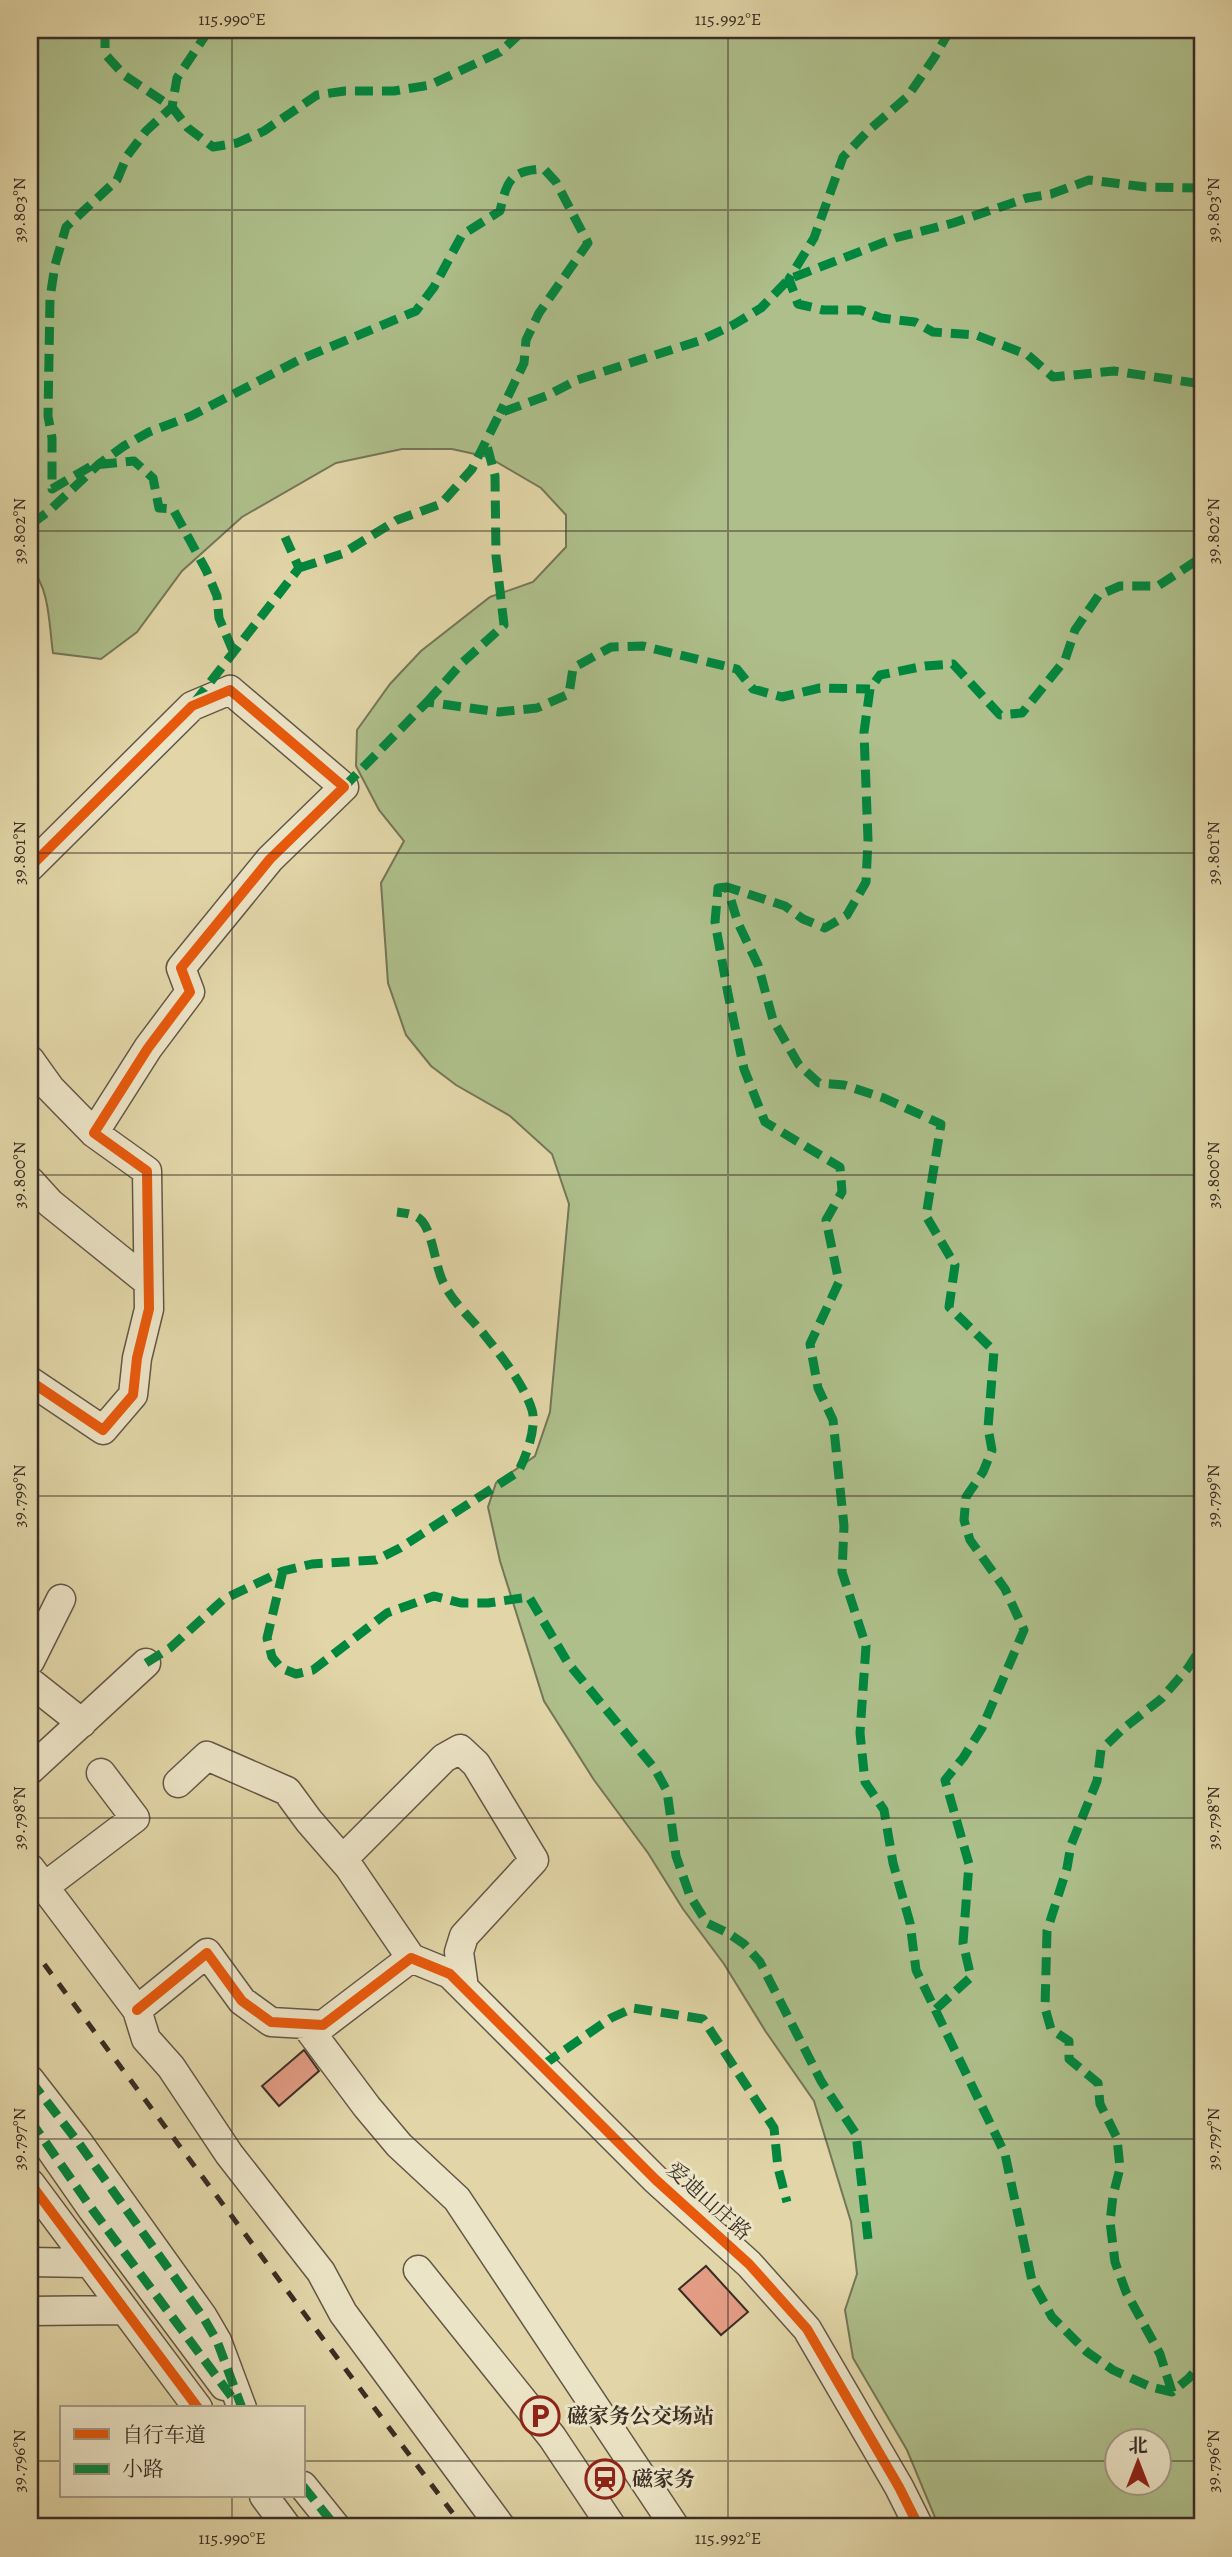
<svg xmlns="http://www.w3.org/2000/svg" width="1232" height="2557" font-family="Alegreya,'Noto Serif SC',serif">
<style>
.green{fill:#aebf8b;stroke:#747658;stroke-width:2;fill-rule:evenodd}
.building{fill:#e39c84;stroke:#392d25;stroke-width:2}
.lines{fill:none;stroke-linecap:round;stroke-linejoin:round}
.minor-casing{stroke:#635746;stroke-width:31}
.minor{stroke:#ece4c6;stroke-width:28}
.rail{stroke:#392d25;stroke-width:5;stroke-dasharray:12 12;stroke-linecap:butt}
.quiet{stroke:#00873e;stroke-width:9;stroke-dasharray:18 9;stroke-linecap:butt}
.cycleway-casing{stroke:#ece4c6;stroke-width:15}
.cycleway{stroke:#e8590c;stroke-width:10}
.ticks{fill:none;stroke:#392d25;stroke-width:2;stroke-opacity:0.45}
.labels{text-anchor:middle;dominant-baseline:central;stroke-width:6;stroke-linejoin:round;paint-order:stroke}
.street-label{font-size:21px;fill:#392d25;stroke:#ece4c6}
.poi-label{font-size:21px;font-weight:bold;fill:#392d25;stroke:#ece4c6;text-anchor:start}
.neatline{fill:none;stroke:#392d25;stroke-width:2.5}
.ticks-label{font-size:18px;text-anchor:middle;fill:#392d25}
</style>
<rect width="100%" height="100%" fill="#e2d6a8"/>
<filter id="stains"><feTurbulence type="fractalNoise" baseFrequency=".00286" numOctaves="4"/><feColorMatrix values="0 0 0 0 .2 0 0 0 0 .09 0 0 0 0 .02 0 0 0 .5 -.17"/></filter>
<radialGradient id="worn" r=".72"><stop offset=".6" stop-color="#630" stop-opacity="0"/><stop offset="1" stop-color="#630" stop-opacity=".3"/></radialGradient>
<path class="green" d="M30,30H1202V2527H939L907,2450L853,2358L845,2310L857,2274L851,2222L814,2101L766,2032L724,1964L683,1909L648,1853L594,1780L544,1701L500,1561L488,1507L496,1483L535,1456L550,1412L569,1204L552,1154L510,1116L456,1085L431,1066L406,1035L388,983L381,883L404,841L379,810L356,766L357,730L390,684L421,651L490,597L533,582L566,547V515L541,488L488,457L452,449H402L336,463L242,517L182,571L137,632L101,659L53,653C49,626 50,587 30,567ZM1116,2442H1158V2484H1116Z"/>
<path class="building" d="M304,2050L319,2071L279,2106L262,2086Z
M706,2266L748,2312L721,2335L679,2289Z"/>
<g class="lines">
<g class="minor-casing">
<path id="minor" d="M30,867L192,706L230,690L344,787L270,859L181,968L190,992L148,1048L94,1133L147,1171L149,1309L137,1358L133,1395L103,1430L30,1381
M30,1060L50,1088L94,1133
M30,1181L50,1203L148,1282
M30,1661L61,1599
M30,1682L82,1723
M30,1770L146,1663
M178,1783L207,1756L287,1791L309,1821L349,1867L411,1958
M343,1859L444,1758L460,1749L476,1764L534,1860L464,1936L459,1952L464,1988
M30,1868L137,2010L146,2039L171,2067L229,2154L321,2272L343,2313L501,2527
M44,1887L135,1818L101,1773
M411,1958L450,1974L656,2180L749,2264L807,2329L899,2487L919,2527
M137,2010L207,1953L242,2001L271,2022L323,2025L411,1958
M305,2024L367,2107L399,2145L457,2199L675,2527
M30,2080L78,2142L203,2317L217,2341L242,2408
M30,2120L92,2209L224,2386
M30,2183L198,2408
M30,2262L89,2263
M418,2270L552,2437L612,2527
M30,2311L125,2310
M303,2486L336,2527
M264,2496L287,2527"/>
</g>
<use href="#minor" class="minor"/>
<path class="rail" d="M30,1945L463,2527"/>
<path class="quiet" d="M105,30V54L124,75L172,107L188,128L213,147L237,143L264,131L317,95L345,91H394L430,85L500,52L524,30
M209,30L177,78L172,107L146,131L127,156L117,180L66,227L55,265L50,298L48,416L52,438V489L93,465L134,461L153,478L159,508L173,509L206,570L217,596L219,618L233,651
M950,30L934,58L908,96L867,132L843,157L814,238L789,279L798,304L823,310H860L881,318L915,322L933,332L976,335L1028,355L1053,377L1114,371L1202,384
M30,520H37L49,511L99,464L124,446L149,432L191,416L299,360L416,311L434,287L462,235L500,211C507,181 510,170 544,169L556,182L588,243L539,313L526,340L524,363L500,413
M299,568L342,554L397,520L441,504L472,469L500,413L546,396L577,380L699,341L733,325L761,308L789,279L895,238L953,223L1027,198L1051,194L1089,180L1146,187L1202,188
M427,702L462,663L504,625L496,556L495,476L486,442
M194,703L299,568L285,537
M344,787L427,702L499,712L537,708L569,694L573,668L611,647L643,646L737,669L753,689L782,697L820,688L870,689
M727,887L718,888L715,922L728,994L744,1069L765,1122L840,1167L842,1192L826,1220L839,1282L810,1344L818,1388L833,1420L844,1526L842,1572L866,1646L860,1733L865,1782L884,1810L893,1863L910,1923L916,1970L1005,2154L1032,2281L1052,2317L1087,2352L1113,2370L1151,2387L1172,2392L1189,2378L1202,2363
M283,1571L267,1638L272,1657L281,1668L296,1674L313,1670L387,1613L434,1596L461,1603H488L529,1597L568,1663L655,1769L667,1791L676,1856L690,1896L707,1923L728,1933L744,1944L760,1962L821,2081L856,2134L868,2239
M146,1663L170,1648L224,1599L283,1571L312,1564L376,1560L400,1548L518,1472C526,1457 537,1427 532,1410C524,1385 503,1358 486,1337C472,1319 453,1303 443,1282C435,1265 433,1234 422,1221C416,1214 405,1213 397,1212
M936,2009L971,1977L963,1943L969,1864L945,1780L963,1758L982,1728L1024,1630L1005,1589L970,1540L964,1520L966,1497L983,1472L992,1450L988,1428L994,1351L949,1307L955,1265L926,1216L941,1124L884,1098L844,1085L819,1083L799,1065L773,1020L758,965L738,923L727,887L785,906L803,919L825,928L847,915L866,882L868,840L864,732L870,689L880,675L925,666L953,664L1000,715L1022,713L1065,660L1075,630L1099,595L1120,586H1158L1202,557
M543,2065L611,2018L633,2008L703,2019L774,2128L778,2168L787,2202
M30,2080L78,2142L203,2317L217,2341L242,2408
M30,2120L92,2209L234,2400
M1172,2392L1160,2354L1126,2292L1115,2262L1110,2222L1113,2196L1120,2168L1117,2138L1100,2104L1098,2083L1069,2059V2041L1051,2029L1045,2008L1047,1931L1067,1868L1071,1845L1097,1781L1101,1750L1124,1728L1161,1699L1188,1668L1202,1646
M303,2486L336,2527"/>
<g class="cycleway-casing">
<path id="cycleway" d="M30,867L192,706L230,690L344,787L270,859L181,968L190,992L148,1048L94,1133L147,1171L149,1309L137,1358L133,1395L103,1430L30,1381
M137,2010L207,1953L242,2001L271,2022L323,2025L411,1958L450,1974L656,2180L749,2264L807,2329L899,2487L919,2527
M30,2183L198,2408"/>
</g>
<use href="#cycleway" class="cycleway"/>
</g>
<path class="ticks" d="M232,30V2408M728,30V2527M30,210H1202M30,531H1202M30,853H1202M30,1175H1202M30,1496H1202M30,1818H1202M30,2139H1202M30,2461H61M303,2461H1116M1158,2461H1202M232,2496V2527"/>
<defs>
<g id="parking-ring" transform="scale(2.0125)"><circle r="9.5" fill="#ece4c6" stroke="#8f2418" stroke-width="1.5"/><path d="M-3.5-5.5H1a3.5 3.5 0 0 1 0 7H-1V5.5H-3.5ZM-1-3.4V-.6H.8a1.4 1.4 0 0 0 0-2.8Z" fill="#8f2418"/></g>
<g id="station-ring" transform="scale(2.0125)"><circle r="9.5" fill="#ece4c6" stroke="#8f2418" stroke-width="1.5"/><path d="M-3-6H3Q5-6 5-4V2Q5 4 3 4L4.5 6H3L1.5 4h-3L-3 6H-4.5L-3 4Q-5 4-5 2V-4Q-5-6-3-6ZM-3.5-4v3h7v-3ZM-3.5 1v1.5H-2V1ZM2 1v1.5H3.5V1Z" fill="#8f2418"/></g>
</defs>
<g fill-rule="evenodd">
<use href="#parking-ring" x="540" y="2416"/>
<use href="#station-ring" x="605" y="2479"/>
</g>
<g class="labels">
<g class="street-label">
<text transform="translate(709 2201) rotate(42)">爱迪山庄路</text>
</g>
<g class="poi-label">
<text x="567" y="2416">磁家务公交场站</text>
<text x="632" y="2479">磁家务</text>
</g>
</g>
<rect width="1232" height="2557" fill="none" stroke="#e2d6a8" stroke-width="77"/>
<rect x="60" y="2406" width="245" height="91" fill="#ece4c6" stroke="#a49b86" stroke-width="2"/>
<rect x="74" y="2429" width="35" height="10" fill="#e8590c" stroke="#a49b86" stroke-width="2"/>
<text x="122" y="2442" font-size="21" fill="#392d25">自行车道</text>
<rect x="74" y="2464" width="35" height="10" fill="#00873e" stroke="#a49b86" stroke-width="2"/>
<text x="122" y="2476" font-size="21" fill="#392d25">小路</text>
<g transform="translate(1138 2462)"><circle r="33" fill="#ece4c6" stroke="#a49b86" stroke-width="2"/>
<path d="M0-5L12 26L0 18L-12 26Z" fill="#8f2418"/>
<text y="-10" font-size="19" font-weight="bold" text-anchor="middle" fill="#392d25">北</text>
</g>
<rect x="38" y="38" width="1156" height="2480" class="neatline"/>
<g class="ticks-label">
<text x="232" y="25">115.990°E</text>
<text x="728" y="25">115.992°E</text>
<text transform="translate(19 210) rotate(-90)" y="6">39.803°N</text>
<text transform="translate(1213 210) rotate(-90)" y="6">39.803°N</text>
<text transform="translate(19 531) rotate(-90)" y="6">39.802°N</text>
<text transform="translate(1213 531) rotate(-90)" y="6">39.802°N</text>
<text transform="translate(19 853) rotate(-90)" y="6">39.801°N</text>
<text transform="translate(1213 853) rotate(-90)" y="6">39.801°N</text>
<text transform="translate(19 1175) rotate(-90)" y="6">39.800°N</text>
<text transform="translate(1213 1175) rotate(-90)" y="6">39.800°N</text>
<text transform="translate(19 1496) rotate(-90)" y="6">39.799°N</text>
<text transform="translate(1213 1496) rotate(-90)" y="6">39.799°N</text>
<text transform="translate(19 1818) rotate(-90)" y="6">39.798°N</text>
<text transform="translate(1213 1818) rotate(-90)" y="6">39.798°N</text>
<text transform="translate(19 2139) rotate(-90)" y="6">39.797°N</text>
<text transform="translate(1213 2139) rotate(-90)" y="6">39.797°N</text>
<text transform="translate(19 2461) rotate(-90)" y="6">39.796°N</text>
<text transform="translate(1213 2461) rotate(-90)" y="6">39.796°N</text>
<text x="232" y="2544">115.990°E</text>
<text x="728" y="2544">115.992°E</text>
</g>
<rect width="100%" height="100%" filter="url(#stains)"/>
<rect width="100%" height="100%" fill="url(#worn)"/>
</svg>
